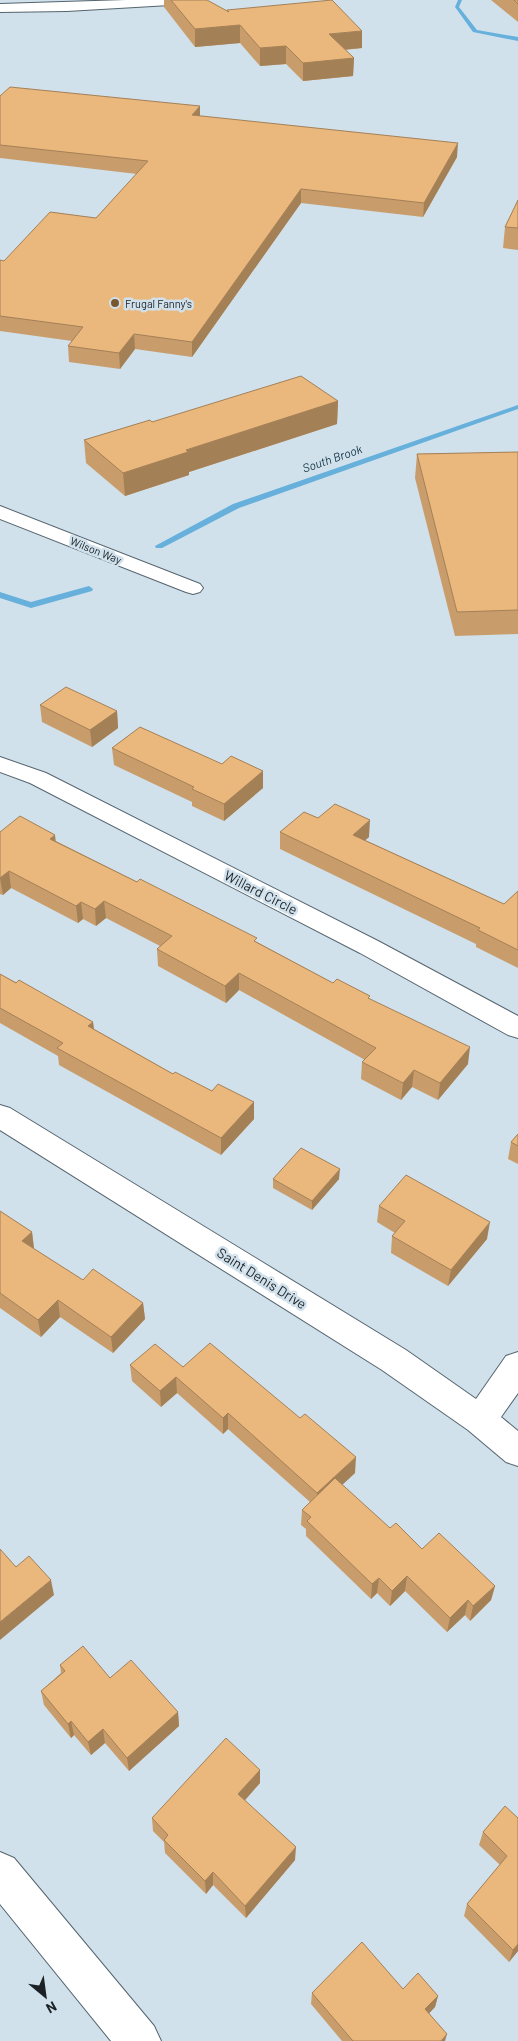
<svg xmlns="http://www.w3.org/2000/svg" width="518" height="2041" font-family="Barlow,sans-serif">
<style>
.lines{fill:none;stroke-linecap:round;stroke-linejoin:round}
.stream{fill:#66b0db;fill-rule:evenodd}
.street-casing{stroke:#55646d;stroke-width:2}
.secondary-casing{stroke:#55646d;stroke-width:2}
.street{fill:#fff;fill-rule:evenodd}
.secondary{fill:#fff;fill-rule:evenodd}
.wall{fill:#c99d6b}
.shaded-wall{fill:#a48057}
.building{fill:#eab77c;stroke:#a48057}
.poi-dot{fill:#78572e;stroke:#d0e1ec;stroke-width:2}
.labels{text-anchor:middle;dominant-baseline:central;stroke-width:5;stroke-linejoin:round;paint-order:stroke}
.far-poi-label{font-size:11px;fill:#1b2125;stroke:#d0e1ec;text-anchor:start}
.far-street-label{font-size:11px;fill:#1b2125;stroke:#d0e1ec}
.far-water-label{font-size:12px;font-style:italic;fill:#113345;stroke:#d0e1ec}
.street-label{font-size:14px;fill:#1b2125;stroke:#d0e1ec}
</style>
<rect width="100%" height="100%" fill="#d0e1ec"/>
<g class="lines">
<path class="stream" d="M458,0H462L459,7L477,30L518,37V41L473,32L455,7Z
M518,405V409L239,508L162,548H156L155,546L233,504Z
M89,586L93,589L92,591L31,608L0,598V592L31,602Z"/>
<g class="street-casing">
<path id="street" d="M0,506L200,584L203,588L200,592L193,594L186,592L0,519Z
M0,757L46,773L378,941L518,1016V1038L508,1035L360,953L30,783L0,772Z
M0,1105L10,1108L406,1350L476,1399L506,1356L518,1352V1393L501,1417L518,1431V1466L506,1462L468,1430L382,1370L0,1130Z
M0,1852L14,1858L154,2026L161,2041H111L0,1904Z"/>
</g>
<g class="secondary-casing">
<path id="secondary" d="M126,0H193L187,4L67,11L0,12V4Z"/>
</g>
<use href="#street" class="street"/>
<use href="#secondary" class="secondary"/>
</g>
<path class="wall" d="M164,0H171L227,11V10L362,48L345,50L354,58L353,76L303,81L286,64L260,66L240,43L195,47L164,7Z
M491,0H518V22Z
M0,96L200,116L457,157L423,217L301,203L192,357L135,349L120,369L69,362L68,346L72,341L0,331V260L4,261L96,218L137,174L0,158Z
M518,200V250L503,248L505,227Z
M338,401L337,424L189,472V475L125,496L86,463L84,440L152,422Z
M518,452V634L455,636L415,478L417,454Z
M40,705L117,711L118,728L92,747L42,722Z
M112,748L263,771V788L224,821L192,806V802L114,765Z
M318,818L369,837L365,840L504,904L518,891V968L476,947V944L280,849V832Z
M0,832L56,841L257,942L333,983L369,999L468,1064L438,1100L412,1087L401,1100L361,1079L362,1062L365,1060L239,990L226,1003L158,966L157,949L160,946L106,918L96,926L83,919L78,923L11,888L3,895L0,894Z
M0,974L93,1022L94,1029L173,1074L212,1091L254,1102V1119L221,1155L59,1065L58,1056L0,1023Z
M518,1134V1164L508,1159L511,1142Z
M273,1179H339L312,1210L273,1188Z
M379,1206L487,1239L448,1286L391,1253L392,1236L395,1233L377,1222Z
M0,1211L32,1232L34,1249L83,1280L143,1303L145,1319L113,1353L60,1317L41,1337L0,1308Z
M130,1365L183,1367L355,1473L342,1485L390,1528L422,1549L495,1586L491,1600L470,1621L465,1615L447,1632L405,1591L390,1606L377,1593L371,1599L306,1536V1529L301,1525L302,1510L310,1502L228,1429L223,1434L177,1393L161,1407L132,1381Z
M60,1665L110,1678L178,1712L179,1726L129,1771L105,1743L91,1755L74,1735L71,1738L44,1705L41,1691L61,1673Z
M260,1783L245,1800L295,1860L246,1918L213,1885L206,1894L165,1853L164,1842L153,1831L152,1818Z
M518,1818V1951L509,1962L464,1916L467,1904L500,1865L479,1845L483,1832Z
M403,1989L438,1996L435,2007L429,2013L445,2041H342L311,2004L312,1993Z"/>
<path class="shaded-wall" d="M240,25V43L195,47V29Z
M362,31V48L328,51L329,34Z
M286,46V64L260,66V48Z
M354,58L353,76L303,81V63Z
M200,106V120L192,115Z
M458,143L457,157L423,217L424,203Z
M301,189V203L192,357V342Z
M134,334L135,349L120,369L119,353Z
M338,401L337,424L189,472V475L125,496L123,473L186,450Z
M117,711L118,728L92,747L90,730Z
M263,771V788L224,821V804Z
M370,820L369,837L352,852L353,835Z
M55,835L57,852L50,839Z
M9,871L11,888L3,895L0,878Z
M104,901L106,918L96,926L95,909Z
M81,902L83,919L78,923L76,906Z
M239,973V990L226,1003L225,986Z
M93,1022L95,1039L88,1026Z
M470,1047L468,1064L438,1100L440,1083Z
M414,1070L412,1087L401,1100L403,1083Z
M254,1102V1119L221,1155V1138Z
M340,1169L339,1179L312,1210V1201Z
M490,1222L487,1239L448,1286L451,1270Z
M32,1232L34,1249L22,1241Z
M58,1300L60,1317L41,1337L38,1320Z
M143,1303L145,1319L113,1353L111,1337Z
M176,1377L177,1393L161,1407L160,1391Z
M228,1413V1429L223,1434V1418Z
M356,1457L355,1473L317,1508V1493Z
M407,1576L405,1591L390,1606L392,1591Z
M379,1578L377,1593L371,1599L372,1584Z
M51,1580L54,1595L0,1640V1622Z
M495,1586L491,1600L470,1621L473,1606Z
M468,1600L465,1615L447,1632L450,1618Z
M178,1712L179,1726L129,1771L127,1758Z
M71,1721L74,1735L71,1738L68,1724Z
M103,1729L105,1743L91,1755L88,1742Z
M260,1770V1783L239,1807L238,1794Z
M296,1847L295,1860L246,1918L245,1906Z
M213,1872V1885L206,1894L205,1881Z
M518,1944V1951L509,1962L513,1950Z
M438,1996L435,2007L423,2020L425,2009Z
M447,2034L445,2041H441Z"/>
<path class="building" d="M171,0H207L229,12L227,10L332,0L362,31L329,34L354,58L303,63L286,46L260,48L240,25L195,29Z
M514,0H518V4Z
M10,87L200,106L192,115L458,143L424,203L301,189L192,342L134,334L119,353L68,346L83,327L0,316V260L4,261L50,212L96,218L148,161L0,145V96Z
M518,200V228L505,227Z
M301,376L338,401L186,450L188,452L123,473L84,440L150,420L152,422Z
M518,452V610L457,612L417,454Z
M66,687L117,711L90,730L40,705Z
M140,727L222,764L231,756L263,771L224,804L192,789L194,787L112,748Z
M335,804L370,820L353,835L504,904L518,891V950L478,930L480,928L280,832L304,812L318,818Z
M20,816L55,835L50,839L137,882L140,879L257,938L254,941L333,983L337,979L370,996L368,998L470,1047L440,1083L414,1070L403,1083L362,1062L376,1048L239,973L225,986L157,949L172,936L104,901L95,909L81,902L76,906L9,871L0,878V832Z
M0,974L16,983L19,980L93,1022L88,1026L173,1074L175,1072L212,1091L218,1084L254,1102L221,1138L57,1048L63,1043L0,1008Z
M518,1134V1146L511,1142Z
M301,1148L340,1169L312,1201L273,1179Z
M406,1175L490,1222L451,1270L392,1236L405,1221L379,1206Z
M0,1211L32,1232L22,1241L83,1280L93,1269L143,1303L111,1337L58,1300L38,1320L0,1293Z
M210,1343L300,1418L305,1414L356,1457L317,1493L228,1413L223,1418L176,1377L160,1391L130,1365L155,1344L183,1367Z
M335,1478L390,1528L396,1523L422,1549L439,1533L495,1586L473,1606L468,1600L450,1618L407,1576L392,1591L379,1578L372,1584L307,1521L311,1517L302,1510Z
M0,1549L16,1567L29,1556L51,1580L0,1622Z
M83,1646L110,1678L131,1660L178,1712L127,1758L103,1729L88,1742L71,1721L68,1724L41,1691L65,1671L60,1665Z
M226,1738L260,1770L238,1794L296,1847L245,1906L213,1872L205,1881L164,1840L168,1835L152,1818Z
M505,1806L518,1818V1944L513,1950L467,1904L507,1856L483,1832Z
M362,1942L403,1989L418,1973L438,1996L425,2009L447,2034L441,2041H353L312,1993Z"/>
<circle class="poi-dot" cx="115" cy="303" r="5"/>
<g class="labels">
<g class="far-poi-label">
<text x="125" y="303">Frugal Fanny's</text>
</g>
<g class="far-street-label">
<text transform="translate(96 550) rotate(22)">Wilson Way</text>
</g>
<g class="far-water-label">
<text transform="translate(332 458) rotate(-19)">South Brook</text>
</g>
<g class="street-label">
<text transform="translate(261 892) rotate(27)">Willard Circle</text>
<text transform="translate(262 1278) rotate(32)">Saint Denis Drive</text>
</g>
</g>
<g transform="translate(45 1996) rotate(151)" stroke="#d0e1ec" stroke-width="4" paint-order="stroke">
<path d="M0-4L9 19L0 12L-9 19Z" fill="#1b2125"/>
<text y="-8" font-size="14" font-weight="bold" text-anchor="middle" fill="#1b2125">N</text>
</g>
</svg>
